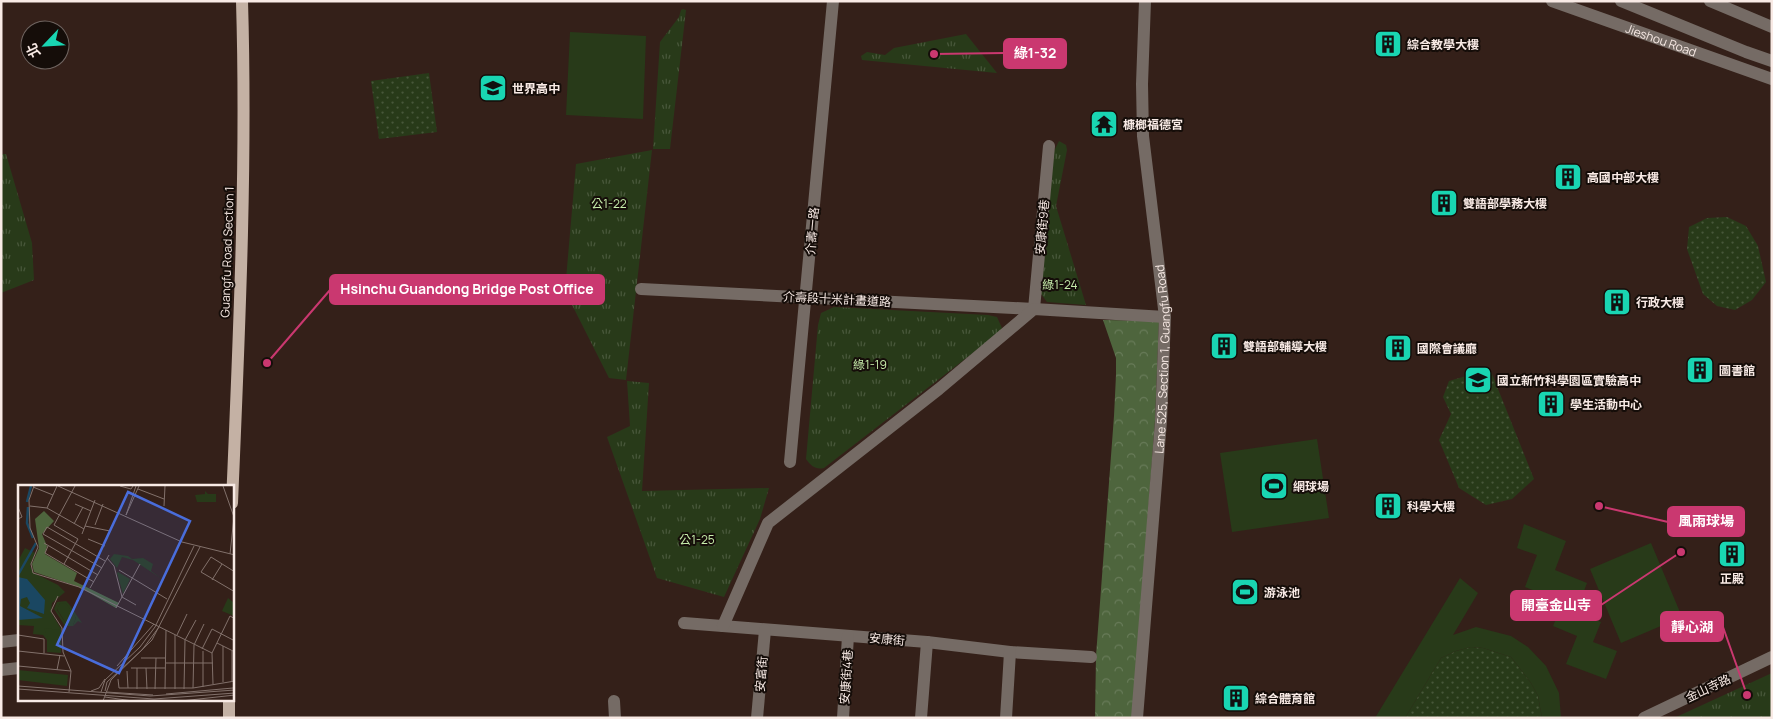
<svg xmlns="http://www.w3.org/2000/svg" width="1773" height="719" font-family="Manrope,'Noto Sans TC',sans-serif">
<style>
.grass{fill:url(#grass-dots)}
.forest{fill:url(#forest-crowns)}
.park{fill:url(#park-tufts)}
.pitch{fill:#283a19}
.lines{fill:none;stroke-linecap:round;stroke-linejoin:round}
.minor{stroke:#756b65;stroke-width:12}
.major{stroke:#c4b1a4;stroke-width:12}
.labels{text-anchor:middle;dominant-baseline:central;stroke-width:4;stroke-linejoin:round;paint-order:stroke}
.street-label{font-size:12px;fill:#f8eae5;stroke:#150d09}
.poi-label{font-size:12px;font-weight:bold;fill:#f8eae5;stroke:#150d09;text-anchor:start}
.park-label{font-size:12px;fill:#c8efac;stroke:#150d09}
.inset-river{fill:none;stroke:#1a4762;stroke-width:2.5}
.inset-road{fill:none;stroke:#82716b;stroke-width:1}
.view{fill:#496ddb;fill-opacity:0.15;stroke:#496ddb;stroke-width:2.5}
.inset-edge{fill:none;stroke:#f8eae5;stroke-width:2.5}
.leader{fill:none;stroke:#ca3870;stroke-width:2}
.callout-dot{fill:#ca3870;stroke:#150d09;stroke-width:2}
.callout{fill:#ca3870;stroke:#ca3870;stroke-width:2}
.callout-label{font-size:14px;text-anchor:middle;font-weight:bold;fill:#fff}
</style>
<defs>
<pattern id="grass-dots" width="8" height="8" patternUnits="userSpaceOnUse" patternTransform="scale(1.25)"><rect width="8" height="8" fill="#283a19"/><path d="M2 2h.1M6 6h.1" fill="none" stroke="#48573a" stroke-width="1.8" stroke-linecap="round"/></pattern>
<pattern id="forest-crowns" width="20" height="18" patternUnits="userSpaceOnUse" patternTransform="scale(1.25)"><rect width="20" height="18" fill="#4e653d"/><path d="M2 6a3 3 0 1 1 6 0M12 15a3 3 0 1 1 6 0" fill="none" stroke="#687b59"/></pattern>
<pattern id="park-tufts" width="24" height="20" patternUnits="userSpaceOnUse" patternTransform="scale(1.25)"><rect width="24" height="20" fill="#283a19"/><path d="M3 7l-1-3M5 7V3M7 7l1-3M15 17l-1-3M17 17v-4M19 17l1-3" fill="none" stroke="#48573a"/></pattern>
</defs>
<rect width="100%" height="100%" fill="#342019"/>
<path class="grass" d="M429,73L437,132L379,139L371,81Z
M1727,217L1746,226L1758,246L1766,282L1752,300L1735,310L1717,306L1703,294L1687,249L1689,227L1707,218Z
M1490,369L1534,479L1512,499L1486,505L1459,488L1439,440L1451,414L1443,397L1449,381Z
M1471,647L1483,648L1511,657L1531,683L1538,696L1542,718H1405L1441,658L1456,651Z"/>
<path class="forest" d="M1103,320L1159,321L1155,420L1133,718H1095L1096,656L1114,416L1116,375V358Z"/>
<path class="park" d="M683,9L686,10L670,149H653L660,42L679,17L681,10Z
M966,34L997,73L862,60L861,56L867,52L885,55L894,48Z
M1059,141L1066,145L1067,150L1056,206L1086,305L1047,302L1041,294L1054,151Z
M652,150L626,380L609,378L565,291L576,164Z
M1,154H6L32,243L34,280L1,293Z
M834,307L988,315L997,317L1002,328L1000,332L824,468C816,470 811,466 806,459L818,325L821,313Z
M627,381L649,383L642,491L769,488L760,519L724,597L657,578L607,437L630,426Z
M1772,673V718H1674Z"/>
<path class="pitch" d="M570,32L646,36L643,119L566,115Z
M1317,439L1329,518L1232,532L1220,453Z
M1524,524L1566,541L1555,570L1587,583L1576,612L1601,622L1593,642L1617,651L1606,679L1566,664L1577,636L1553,626L1563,602L1525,587L1537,555L1517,548Z
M1651,543L1682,617L1621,643L1590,569Z
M1460,578L1478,593L1453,635L1476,627L1511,636L1528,647L1546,666L1559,693L1561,718H1542L1538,696L1531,683L1511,657L1483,648L1471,647L1456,651L1441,658L1405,718H1375Z"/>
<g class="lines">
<g class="minor">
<path id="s1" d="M1552,1L1772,79"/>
<path d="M1621,1L1746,52L1772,61"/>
<path d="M1710,1L1772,27"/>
<path d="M641,289L1034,309L1049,146"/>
<path d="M790,462L833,1"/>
<path d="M684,623L927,642L1010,652L1091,657"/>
<path d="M723,626L768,523L939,389L1034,309L1165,317"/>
<path d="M1,642L19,640"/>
<path d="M1,670L19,668"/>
<path d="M614,701L615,718"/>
<path d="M757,718L765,630"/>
<path d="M843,718L848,636"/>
<path d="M921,718L927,642"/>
<path d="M1006,718L1010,652"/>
<path id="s2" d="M1137,718L1161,421L1165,317L1143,136L1142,84L1145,1"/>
<path d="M1644,718L1772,657"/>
</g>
<path class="major" d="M232,503C239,336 247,168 242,1
M229,718V700"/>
</g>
<defs>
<g id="building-square" transform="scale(1.4375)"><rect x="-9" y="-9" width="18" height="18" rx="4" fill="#19d5b2" stroke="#150d09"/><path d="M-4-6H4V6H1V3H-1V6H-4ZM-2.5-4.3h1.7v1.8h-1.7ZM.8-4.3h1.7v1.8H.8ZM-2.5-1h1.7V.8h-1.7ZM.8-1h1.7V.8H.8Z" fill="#111"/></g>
<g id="school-square" transform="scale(1.4375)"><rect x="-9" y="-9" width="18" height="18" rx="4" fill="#19d5b2" stroke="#150d09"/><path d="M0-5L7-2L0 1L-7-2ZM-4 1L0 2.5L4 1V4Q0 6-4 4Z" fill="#111"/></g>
<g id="temple-square" transform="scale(1.4375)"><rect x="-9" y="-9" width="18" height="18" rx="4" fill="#19d5b2" stroke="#150d09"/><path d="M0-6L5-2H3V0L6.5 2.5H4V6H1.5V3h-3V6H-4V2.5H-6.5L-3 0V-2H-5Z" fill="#111"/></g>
<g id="stadium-square" transform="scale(1.4375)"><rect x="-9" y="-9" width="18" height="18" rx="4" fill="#19d5b2" stroke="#150d09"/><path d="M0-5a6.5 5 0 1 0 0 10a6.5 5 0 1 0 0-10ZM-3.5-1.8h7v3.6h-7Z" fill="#111"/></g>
</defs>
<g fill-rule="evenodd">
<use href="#building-square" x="1388" y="44"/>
<use href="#school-square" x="493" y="88"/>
<use href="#temple-square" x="1104" y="124"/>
<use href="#building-square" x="1568" y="177"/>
<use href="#building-square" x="1444" y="203"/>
<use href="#building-square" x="1617" y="302"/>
<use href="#building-square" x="1224" y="346"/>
<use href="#building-square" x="1398" y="348"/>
<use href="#building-square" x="1700" y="370"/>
<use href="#school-square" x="1478" y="380"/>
<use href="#building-square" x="1551" y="404"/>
<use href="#stadium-square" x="1274" y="486"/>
<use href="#building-square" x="1388" y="506"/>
<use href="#building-square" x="1732" y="554"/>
<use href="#stadium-square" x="1245" y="592"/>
<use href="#building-square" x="1236" y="698"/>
</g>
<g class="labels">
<g class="street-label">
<text stroke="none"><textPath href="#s1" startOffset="116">Jieshou Road</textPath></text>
<text transform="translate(1042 227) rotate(-85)">安康街9巷</text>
<text transform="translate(812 231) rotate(-85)">介壽一路</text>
<text transform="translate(227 252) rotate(-88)">Guangfu Road Section 1</text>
<text transform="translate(837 299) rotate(3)">介壽段十米計畫道路</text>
<text stroke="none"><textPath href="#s2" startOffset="360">Lane 525, Section 1, Guangfu Road</textPath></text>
<text transform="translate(887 639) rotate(5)">安康街</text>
<text transform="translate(761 674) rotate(-85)">安富街</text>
<text transform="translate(846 677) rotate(-86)">安康街4巷</text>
<text transform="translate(1708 688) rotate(-25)">金山寺路</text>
</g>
<g class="poi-label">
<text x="1407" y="44">綜合教學大樓</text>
<text x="512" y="88">世界高中</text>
<text x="1123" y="124">槺榔福德宮</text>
<text x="1587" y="177">高國中部大樓</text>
<text x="1463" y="203">雙語部學務大樓</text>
<text x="1636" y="302">行政大樓</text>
<text x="1243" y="346">雙語部輔導大樓</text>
<text x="1417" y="348">國際會議廳</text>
<text x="1719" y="370">圖書館</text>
<text x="1497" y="380">國立新竹科學園區實驗高中</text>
<text x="1570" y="404">學生活動中心</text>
<text x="1293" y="486">網球場</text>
<text x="1407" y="506">科學大樓</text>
<text x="1732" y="578" text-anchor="middle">正殿</text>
<text x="1264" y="592">游泳池</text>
<text x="1255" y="698">綜合體育館</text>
</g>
<g class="park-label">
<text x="609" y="203">公1-22</text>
<text x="1060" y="284">綠1-24</text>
<text x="870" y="364">綠1-19</text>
<text x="697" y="539">公1-25</text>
</g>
</g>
<g transform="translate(18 485)">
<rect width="216" height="216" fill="#342019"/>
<path d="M42,118H48L58,133L55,140H49L39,124ZM0,185L50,190L49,201L0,195Z" fill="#283a19"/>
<path d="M26,26L36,36L24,49L29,61L27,69L59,88L56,96L101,118L98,123L61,102L16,87L14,79L21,63L17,34Z" fill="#4e653d"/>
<path d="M7,63L17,68L12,81L16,88L40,100L47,107L34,118L33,127L43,144V168L29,167V155L25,150L15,149L16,141L0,140V76ZM96,69L110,71L114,74L125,73L135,79L133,86L144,94L115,75L104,72L99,83L92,74ZM100,87L112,94L105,109L99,88ZM210,113L216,118V131L204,126Z" fill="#283a19"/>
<path d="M187,6L190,9H198V17H179L177,10L187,9ZM48,116L51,119L64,138L60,136L55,141H47L36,124L39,117ZM42,118L48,119L58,133L55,140H49L39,125ZM26,143L42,145V156H31Z" fill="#283a19" fill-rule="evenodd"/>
<path d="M0,92L9,94L27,115L26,129L9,123L12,118L9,112L3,114L2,121L25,133L0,135Z" fill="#1a4762"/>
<path class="inset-river" d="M9,17L13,1M10,22L9,38L15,53M0,90L18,58"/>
<path class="inset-road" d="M16,1L11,15L12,43L20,62L13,79L15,88L61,102L194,168M40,1L164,57L217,70M102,1L113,4L115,1M205,1L216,32L212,69M15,2L35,10M120,4L146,14M57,19L73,26M12,21L29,23L66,44M146,21L147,1M0,22L4,32L0,34M29,23L39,1M108,30L121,1M108,30L118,1M56,39L65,22M36,40L60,54L46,79M36,40L57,1M77,40L85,19M67,41L92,46M64,49L77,15M70,54L87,61M26,58L80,90M30,61L27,68L76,97M89,73L96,81L104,112L98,123M84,83L25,49L29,42L87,76M101,85L149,114M217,87L193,72L183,87L217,107M194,95L204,79M72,103L91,70M40,111L33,126L44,143L45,167L53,186L51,207M118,120L104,112L122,79M0,150L26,154V168M159,150L169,129M199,158L217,167M205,161V197M184,164L194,144L217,156M0,166L46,171M185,166V202M214,166V196M123,173H147M148,178H195M0,181L53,186M99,181L136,139M113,183H147M119,183V204M128,183L129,204M39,185L42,170M100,194L101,203H110L109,186M195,199L194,168L212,131L217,134M0,201L132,211L217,205M110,203H175L217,196M175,203L176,160L186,139M0,204L136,214L217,208M137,204L138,173M147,204L148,145M157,204V150M166,204L167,155L178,135M73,206L81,203L87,194M87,206L89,197L124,165L141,142M83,207L87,195L122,162L137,142L176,61M88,207L135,210M148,209L215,203M87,212L115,216M85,216L93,195L134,155L182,62M163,216L217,210"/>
<path class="view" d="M110,7L172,36L101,188L39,160Z"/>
<rect width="216" height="216" class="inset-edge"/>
</g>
<path class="leader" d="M934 54L1004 53M267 363L330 290M1599 506L1668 522M1681 552L1601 605M1747 695L1723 627"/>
<g class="callout-dot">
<circle cx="934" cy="54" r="5"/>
<circle cx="267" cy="363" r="5"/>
<circle cx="1599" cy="506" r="5"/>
<circle cx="1681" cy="552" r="5"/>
<circle cx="1747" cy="695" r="5"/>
</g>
<g class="callout">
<rect x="1004" y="39" width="62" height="29" rx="5"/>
<rect x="330" y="275" width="274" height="29" rx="5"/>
<rect x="1668" y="507" width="76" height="29" rx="5"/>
<rect x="1511" y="591" width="90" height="29" rx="5"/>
<rect x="1661" y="612" width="62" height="29" rx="5"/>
</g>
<g class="callout-label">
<text x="1035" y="58">綠1-32</text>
<text x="467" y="294">Hsinchu Guandong Bridge Post Office</text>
<text x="1706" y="526">風雨球場</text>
<text x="1556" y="610">開臺金山寺</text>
<text x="1692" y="632">靜心湖</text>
</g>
<rect width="1773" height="719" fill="none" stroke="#f8eae5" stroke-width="5"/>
<g transform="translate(45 45) rotate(245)"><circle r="24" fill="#150d09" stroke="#706561"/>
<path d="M0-4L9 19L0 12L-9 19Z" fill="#19d5b2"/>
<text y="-8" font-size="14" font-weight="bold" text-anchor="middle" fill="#f8eae5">北</text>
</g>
</svg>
